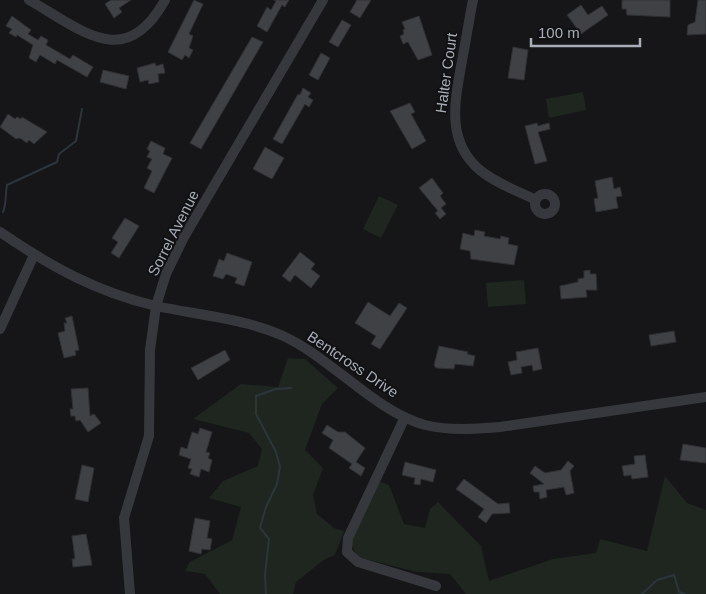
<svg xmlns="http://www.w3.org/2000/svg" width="706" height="594" font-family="Arial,sans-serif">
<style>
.green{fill:#1e261f}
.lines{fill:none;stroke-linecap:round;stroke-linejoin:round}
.stream{stroke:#2c353c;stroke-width:2}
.building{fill:#404145;stroke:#303034}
.minor{stroke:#37383d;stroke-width:10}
.labels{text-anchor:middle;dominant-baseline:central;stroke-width:4;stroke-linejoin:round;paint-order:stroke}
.street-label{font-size:15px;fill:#a8adb8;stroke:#111113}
</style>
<rect width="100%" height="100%" fill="#161618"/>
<path class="green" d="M583,92L586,110L549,118L546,99Z
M379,196L398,205L381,238L363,229Z
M524,280L526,304L488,307L486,283Z
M288,358L305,359L338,388L322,404L305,450L323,468L313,495L317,514L334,528L344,531L335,555L325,559L296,582L293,594H220L205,574L185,571L190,562L232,540L241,507L209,498L223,481L258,466L262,449L249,433L193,419L241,384L278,387Z
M665,476L687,503L706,510V594H466L450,574L417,572L357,557L351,542L379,481L389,485L404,524L425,528L430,509L438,502L481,546L489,581L553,559L596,553L600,539L647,551Z"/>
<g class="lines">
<path class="stream" d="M3,212C7,202 5,195 7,185L57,162L59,154L76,141L82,109
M266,594L265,575L269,539L260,528L266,507L277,484L280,467L276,452L256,414V396L276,389L291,388
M642,594L657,580L674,575L679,592L685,594"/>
</g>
<path class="building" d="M111,0H131L119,8L122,12L114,18L105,4Z
M194,0L203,4L189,34L193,36L189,48L193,50L189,58L185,55L182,60L168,52Z
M274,0H289L285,7L282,5L267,32L257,26L267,7L271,10L276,1Z
M357,0H371L360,18L350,12Z
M622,0H670V17L627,15L626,9H622Z
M698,0H706V34L687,35L688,25L695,22Z
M581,5L588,15L602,6L608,15L581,34L567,15Z
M12,16L31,30L28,34L38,40L41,36L48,40L46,45L70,59L73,55L93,67L87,77L57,60L55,64L40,55L36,62L29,58L33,45L17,35L16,37L9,33L12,29L6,26Z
M419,16L432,55L418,60L408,42L403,44L400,36L404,34L403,30L405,29L402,22Z
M342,20L351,25L338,47L329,42Z
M252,37L263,42L201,149L190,143Z
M513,47L528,50L524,80L508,78Z
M321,53L330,58L318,80L309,75Z
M155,63L156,66L163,64L165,73L158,74L159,82L149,84L148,80L140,82L137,68Z
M103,70L129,76L126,89L100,82Z
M303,88L311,93L308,97L313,100L309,107L305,104L282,144L273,139L298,94L300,95Z
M410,103L415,112L411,114L426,141L412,149L390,111Z
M8,114L15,119L17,117L21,119L22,117L47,132L34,144L29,140L27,143L20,138L16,139L0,127Z
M537,123L538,126L549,123L550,129L538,132L547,161L535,164L525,126Z
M151,141L165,148L163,154L172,158L154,193L144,188L152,171L147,168L152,159L147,157L150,151L147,149Z
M265,147L284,158L272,179L253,169Z
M612,177L614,189L620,187L622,196L616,197L618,208L596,212L594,199L598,198L595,181Z
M432,178L443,193L440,196L446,204L441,208L446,214L440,219L435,213L438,211L419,188Z
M125,218L139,226L119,258L111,253L118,242L112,238Z
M475,230L485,232L484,236L500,239L501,236L509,238L508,244L518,246L514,265L471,259L470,251L460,249L463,233L474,236Z
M300,252L315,264L311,269L320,276L311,288L295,275L290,282L282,276Z
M227,253L252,262L244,286L235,283L237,278L226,274L223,279L213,276L219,259L224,261Z
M590,270V274H596L597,290H586L587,297L561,299L560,286L578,282V279L584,278V271Z
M368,302L390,316L399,303L407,308L380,349L371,344L376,336L355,323Z
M72,316L79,350L75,351L76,355L64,358L58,333L65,331L64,323H67L65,318Z
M674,331L676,342L651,346L649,335Z
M439,346L468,352L467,354L475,356L473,366L455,364L454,369L436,368L434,365Z
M538,348L542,369L533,371L532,365L521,367L522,373L511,375L508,362L517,360L516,352Z
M225,350L230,360L198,380L191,368Z
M88,388L90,416L94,414L101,423L88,432L80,420L76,421L75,416H71L70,409H73L71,389Z
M327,425L338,432H345L365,448L356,462L365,468L361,476L349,468L352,464L329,448L333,440L322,433Z
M200,428L212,432L206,452L210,453L208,458L212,460L209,472L201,469L199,477L190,474L192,469L188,468L191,459L179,455L181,447L187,449L192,432L198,434Z
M683,444L706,448V463L680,460Z
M645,455L648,477L632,479L631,475L624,476L622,466L635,464L634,456Z
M568,461L574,466L570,471L574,493L566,495L564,487L546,490L547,497L540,499L539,492H534L533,486L544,484L530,473L535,466L545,473L561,470Z
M405,462L436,470L433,482L421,479L420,485L414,484L415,478L402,475Z
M82,465L94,468L88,502L75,499Z
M464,479L498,504L509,503L510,513L492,514L486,523L478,517L484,509L456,489Z
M195,518L210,521L207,538L212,539L210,550L202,549L201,554L189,551Z
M86,534L92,565L73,567L72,559H75L72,536Z"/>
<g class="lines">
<path class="minor" d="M29,0C82,30 125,72 165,0
M473,0C469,20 466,40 462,61C455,100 445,142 481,171C497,184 518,191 536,200
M535 204a10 10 0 1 1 20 0a10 10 0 1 1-20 0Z
M0,232C50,266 96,292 156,306C198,315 241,318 281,335C331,357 374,411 425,425C450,431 475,429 500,427L706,397
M0,329L34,255
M405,417L348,538L347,552L358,562L436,586
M130,594L124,518L149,436L150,350L156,306L166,274L184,237L323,0"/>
</g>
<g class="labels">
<g class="street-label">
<text transform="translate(446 73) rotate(-82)">Halter Court</text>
<text transform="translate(173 233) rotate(-63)">Sorrel Avenue</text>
<text transform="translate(353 364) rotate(34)">Bentcross Drive</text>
</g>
</g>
<path d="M531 38v8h109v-8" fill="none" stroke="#a8adb8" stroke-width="2.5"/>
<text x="538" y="38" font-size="15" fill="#a8adb8" stroke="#111113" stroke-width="4" paint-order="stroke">100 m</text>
</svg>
